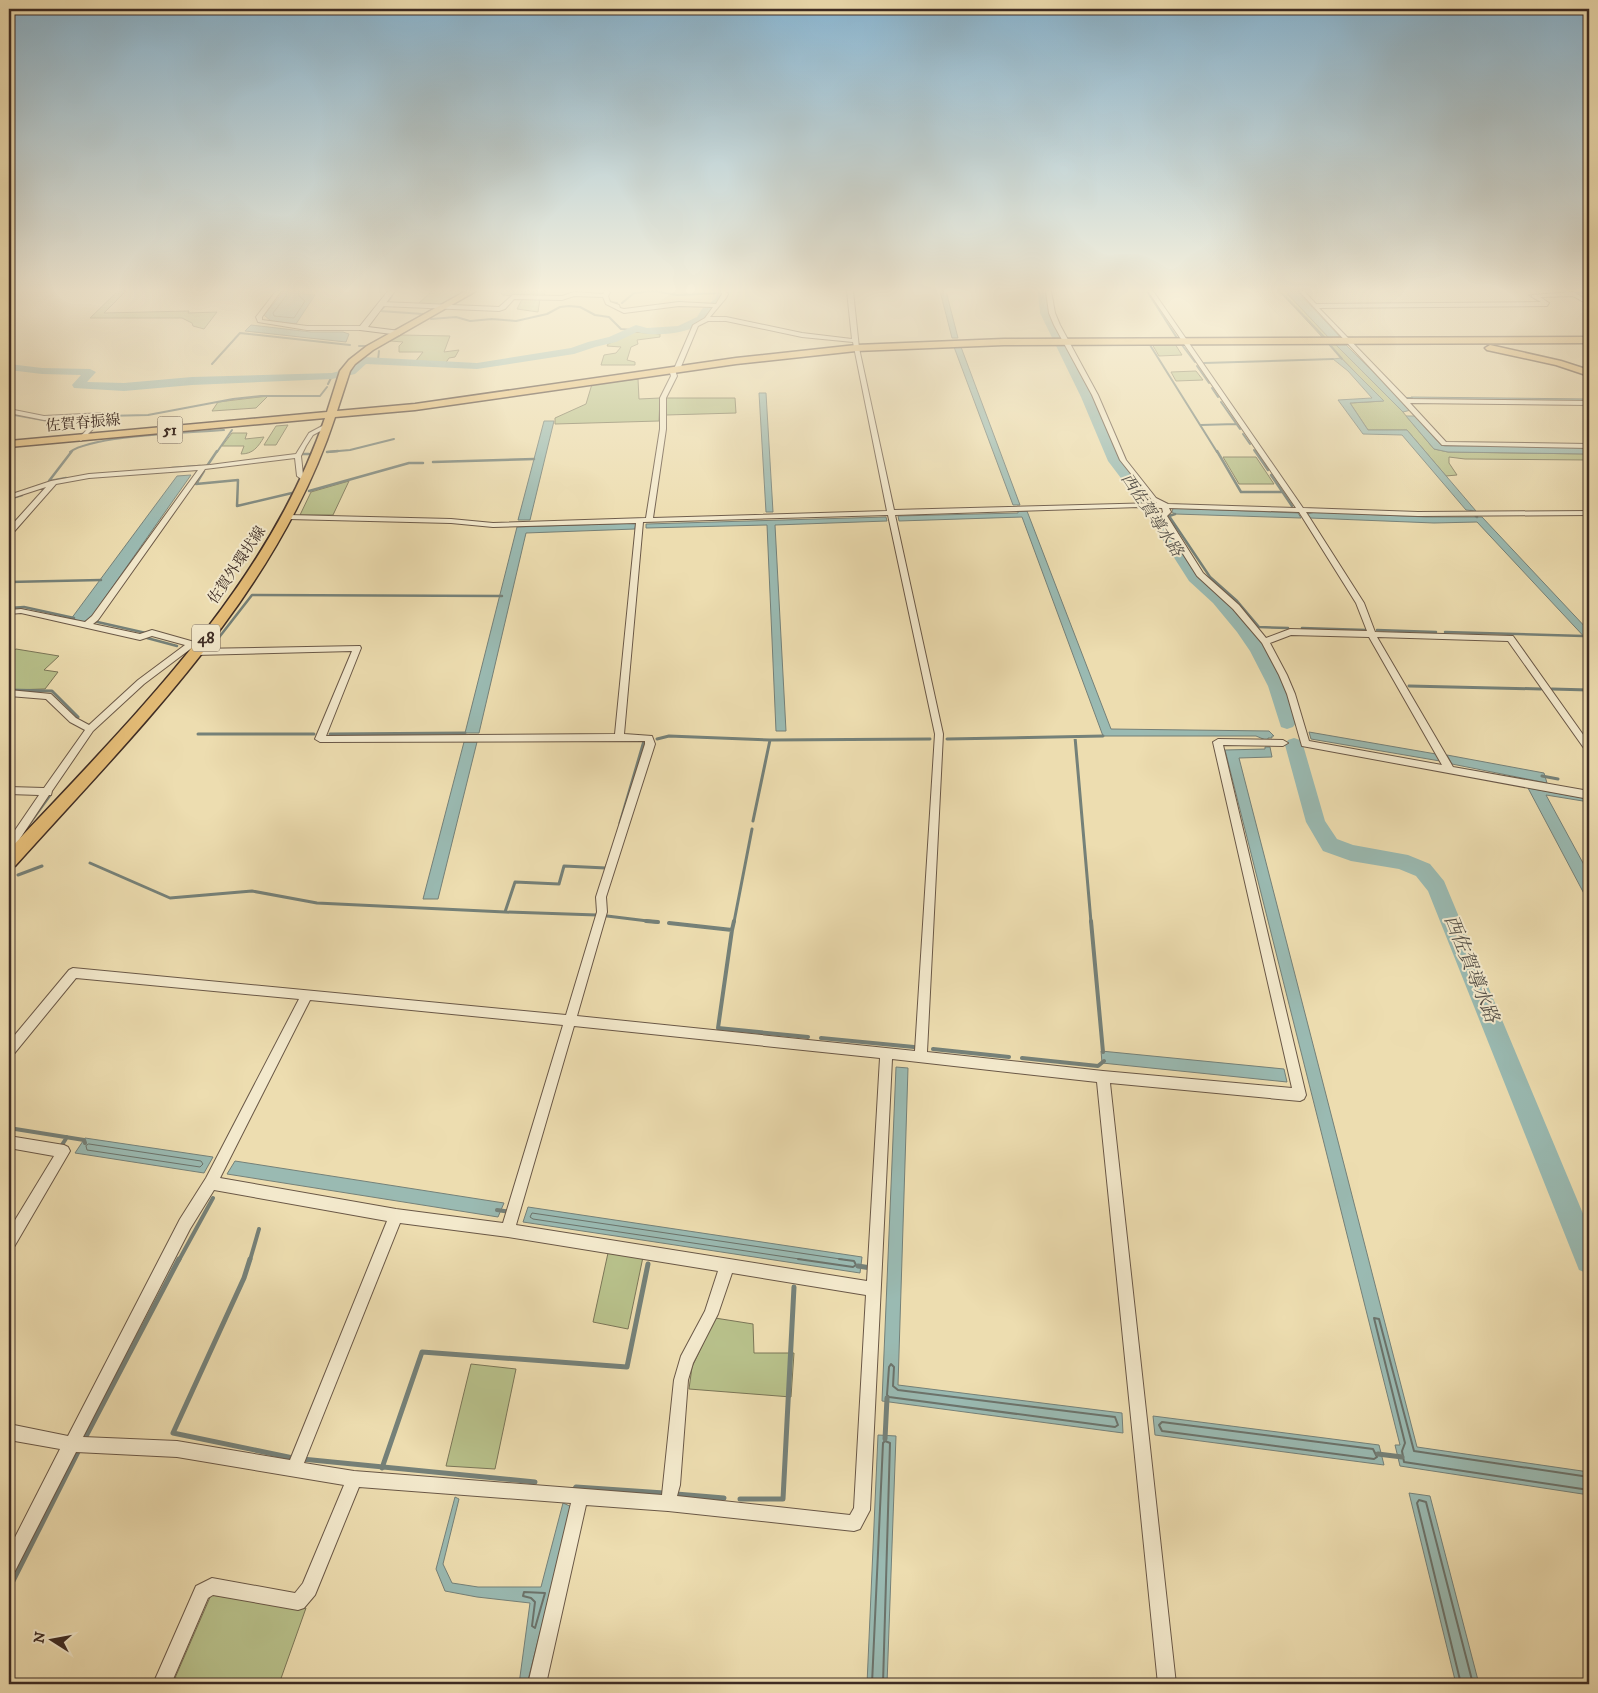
<svg xmlns="http://www.w3.org/2000/svg" width="1598" height="1693" font-family="'IM FELL DW Pica','Noto Serif JP',serif">
<style>
.green{fill:#b8c18b;stroke:#7b7658}
.water{fill:#9abab2;stroke:#758179}
.lines{fill:none;stroke-linecap:round;stroke-linejoin:round}
.shore-far1{stroke:#6c736b;stroke-width:1}
.shore{stroke:#6c736b;stroke-width:2}
.stream-far4{stroke:#758179;stroke-width:2}
.stream-far3{stroke:#758179;stroke-width:2.5}
.stream-far2{stroke:#758179;stroke-width:3}
.stream-far1{stroke:#758179;stroke-width:4}
.stream{stroke:#758179;stroke-width:5}
.river{fill:#9abab2;fill-rule:evenodd}
.street-casing{stroke:#6a5847;stroke-width:2}
.secondary-casing{stroke:#3e2c24;stroke-width:2}
.primary-casing{stroke:#3e2c24;stroke-width:3}
.street{fill:#f3e9cc;fill-rule:evenodd}
.secondary{fill:#f3e9cc;fill-rule:evenodd}
.primary{fill:#e6be78;fill-rule:evenodd}
.labels{text-anchor:middle;dominant-baseline:central;stroke-width:4;stroke-linejoin:round;paint-order:stroke}
.far-street-label{font-size:15px;fill:#3e2c24;stroke:#f3e9cc}
.shield{fill:#f3e9cc;stroke:#746556;stroke-width:1}
.shield-label{font-size:16px;font-weight:bold;fill:#3e2c24}
.far-water-label{font-size:16px;font-style:italic;fill:#555048;stroke:#f3e9cc}
.water-label{font-size:19px;font-style:italic;fill:#555048;stroke:#f3e9cc}
</style>
<rect width="100%" height="100%" fill="#edddb0"/>
<filter id="stains"><feTurbulence type="fractalNoise" baseFrequency=".004" numOctaves="4"/><feColorMatrix values="0 0 0 0 .2 0 0 0 0 .09 0 0 0 0 .02 0 0 0 .5 -.17"/></filter>
<radialGradient id="worn" r=".72"><stop offset=".6" stop-color="#630" stop-opacity="0"/><stop offset="1" stop-color="#630" stop-opacity=".3"/></radialGradient>
<path class="green" d="M118,291H126L104,313L189,311L188,313L217,312L204,329L193,326L192,323L182,318H90Z
M432,291H466L438,306L417,305Z
M504,291H545L544,297L540,299L538,312L517,309L523,297L503,295L501,294Z
M1283,295H1289L1329,338H1323Z
M633,332L660,334V337L637,340L638,344L631,347L627,360L635,362V365H601L604,355L616,353L621,347L607,346L608,344Z
M402,335L450,336L444,352L459,350L455,357L449,358L445,364L415,362L423,352H399V346L403,342L390,341Z
M1152,344H1175L1182,355L1159,356Z
M1329,345H1336L1397,405L1434,449L1448,452L1589,454V460L1465,459L1449,457V463L1457,475L1446,476L1407,430H1368L1350,403L1383,401Z
M1196,371L1203,380L1176,381L1171,372Z
M638,379L639,399L660,398L659,421L555,424V418L586,404L592,384Z
M268,396L256,408L212,411L218,402Z
M666,398H735L736,413L666,415Z
M288,425L276,445H264L276,426Z
M232,433H247L245,439L264,437C258,447 253,454 241,454L244,446H222Z
M1223,457H1256L1274,484H1239Z
M349,481L333,515H300L311,492Z
M16,649L59,656L44,670L58,672L45,689L9,690V653Z
M608,1253L643,1257L628,1329L593,1322Z
M715,1318L753,1324L754,1353H794L791,1397L689,1389L692,1367Z
M471,1364L516,1369L495,1469L446,1466Z
M211,1595L306,1608L279,1684H210L175,1678Z"/>
<path class="water" d="M284,291H304L303,294L315,295L296,324L271,321L264,315Z
M940,291H946L958,338H952Z
M1285,291H1297L1340,337L1329,338Z
M251,325L311,332H343L349,334L346,342L245,331Z
M1336,345H1346L1411,410L1403,412Z
M954,347H961L1020,505H1013Z
M1341,358L1384,401L1350,403L1368,430H1407L1476,511L1466,510L1402,435L1363,434L1338,400L1372,398L1348,371L1333,359Z
M759,393H766L773,512H766Z
M1411,397L1589,399V401L1412,399Z
M1406,416H1415L1441,445L1445,446L1589,447V454L1448,452L1434,449Z
M544,421H554L530,520H518Z
M191,475L90,619L83,622L71,619L177,476Z
M1173,508L1298,513L1301,518L1175,514L1172,512Z
M1018,511H1027L1111,729L1269,731L1274,736H1272V738H1268V741L1256,736H1103L1022,517L899,521L898,516L1018,513Z
M1315,512L1426,517H1482L1589,631V642L1477,522L1434,523L1310,518L1307,514Z
M886,517L887,521L775,525L786,731H776L767,525L646,528V524Z
M636,523L635,529L526,533L479,733H465L517,527Z
M1309,732L1436,754L1440,761L1311,739Z
M464,742H477L438,899H423Z
M1265,747H1270L1272,757L1239,758L1417,1447L1589,1472V1495L1400,1466L1395,1445H1400L1225,750L1265,749Z
M1447,755L1544,773L1547,783L1452,764Z
M1528,788L1589,799V802L1546,795L1589,874V903Z
M1101,1051L1284,1069L1287,1082L1102,1063Z
M896,1067L908,1068L898,1385L1122,1413L1123,1433L882,1401Z
M85,1138L213,1157L204,1173L75,1153Z
M235,1161L504,1203L498,1217L227,1174Z
M528,1207L862,1257L860,1273L523,1222Z
M1153,1416L1379,1445L1384,1465L1155,1435Z
M878,1435L896,1436L887,1684H867Z
M1409,1493L1430,1496L1479,1684H1456Z
M455,1497L459,1499L443,1564L452,1583L478,1587H541L563,1503L572,1507L527,1684H519L530,1603L477,1597L445,1591L436,1569Z"/>
<g class="lines">
<path class="shore-far1" d="M287,291L286,296L273,313L274,316L294,318L305,301L299,296L298,291
M89,1144L201,1161L203,1164L200,1167L87,1150L86,1146Z
M806,1260L533,1219L530,1217L532,1213L847,1260"/>
<path class="shore" d="M798,1259L853,1267L856,1265L854,1261L839,1259
M891,1364L894,1367L893,1386L898,1390L1115,1417L1118,1425L1115,1427L889,1397L887,1395L889,1367Z
M1162,1422L1373,1449L1377,1457L1374,1459L1162,1431L1159,1425Z
M1589,1477L1414,1451L1379,1319L1374,1318L1405,1443L1402,1451L1404,1462L1589,1490
M524,1592L545,1593L535,1628L532,1626L535,1602L531,1598L523,1596Z
M872,1684L883,1443L885,1441L890,1443L883,1684
M1461,1684L1417,1503L1419,1500L1426,1502L1473,1684"/>
<path class="stream-far4" d="M610,291L607,298L611,302L617,303
M654,291L677,295L720,293
M1147,291L1177,338
M1280,291L1324,337
M1571,293L1589,292
M1538,302H1540L1529,295L1550,294
M387,303L392,296
M622,303L634,293L653,291
M386,305L380,311L423,314
M431,319L456,317L470,321L492,319L516,321L547,314L560,307L569,306L580,307L595,315L609,317L621,329L633,330
M1150,345L1217,452
M1182,345L1195,362
M1330,345L1342,359
M359,346H366
M378,360L379,351
M1204,363L1333,359
M212,364L240,333L350,345
M1197,366L1209,383
M328,384L332,376
M1212,388L1218,397
M1403,398H1412
M1221,402L1240,429
M9,414L48,421L97,417
M105,416L148,415L233,399L261,396H320L327,387
M1201,425L1236,424
M1243,434L1250,444
M1254,450L1256,452
M70,452C93,435 191,433 224,430
M217,452L232,430
M327,452L350,450L394,439"/>
<path class="stream-far3" d="M1217,451L1241,492H1282
M1255,451L1268,470
M327,452L338,451
M302,454H309
M433,462L534,459
M207,466L217,451
M172,468L200,466
M204,471L196,484L238,480L237,506L292,493
M1271,475L1292,506
M49,481L72,451
M50,481L66,478
M309,491L409,463H423
M9,499L22,495
M1471,511L1477,517
M1175,514L1169,516L1210,577L1237,601L1259,627L1288,628
M9,582L101,580
M9,608L24,607L74,618
M93,621L146,633L147,638L177,646
M1302,628L1367,630
M1377,630L1436,632
M1445,632L1583,636
M210,649L252,595L502,596"/>
<path class="stream-far2" d="M1409,686L1541,689
M1552,689L1589,690
M9,690L52,691L78,717
M198,734H314
M330,734L465,733
M1075,737L1091,922
M657,739L669,736L770,740L930,739
M947,739L1103,736
M1542,776L1558,779
M753,821L770,740
M620,823L644,741
M24,831L50,795
M90,863L170,898L252,891L317,903L505,912L515,882L559,884L564,866L606,868L607,865
M18,875L42,866
M505,912L597,915
M607,916L656,922
M734,922L752,829"/>
<path class="stream-far1" d="M646,921L658,922
M1091,921L1103,1052
M669,923L732,930L718,1028L808,1037
M732,930L734,921
M821,1038L914,1047
M933,1049L1009,1057
M1022,1058L1098,1066L1104,1061
M9,1128L84,1140L85,1143
M60,1148L67,1137
M497,1210L511,1212
M179,1260L213,1198
M250,1260L259,1229"/>
<path class="stream" d="M250,1259L244,1278L173,1433L293,1458
M858,1266L871,1268
M885,1439L887,1398
M84,1440L179,1259
M1378,1454L1402,1457
M302,1459L535,1482
M382,1468L422,1352L627,1367L648,1264
M573,1491L576,1487L664,1493
M676,1494L724,1498
M740,1499H783L794,1287
M9,1589L79,1450"/>
<path class="river" d="M714,291L726,293L727,295C723,303 718,306 711,312C709,314 708,319 705,321C690,334 655,337 637,332L616,342L595,347L574,354L477,369L366,364L355,374L332,379L192,385L124,391L74,388L72,385L81,375L42,374L9,370V364L42,368L90,369L96,372L87,382L124,383L192,377L332,373L347,369L359,358L363,357L477,363L571,348L588,342L609,337L636,325L647,328L678,326L697,317L702,309L715,299L717,295Z
M1038,291H1048L1050,313L1093,397L1121,460L1149,496L1200,575L1225,597L1249,624L1264,646L1286,686L1296,723L1293,727L1287,729L1281,727L1268,686L1250,651L1237,632L1213,603L1189,581L1136,498L1108,461L1081,397L1040,313Z
M1294,738L1300,740L1303,745L1325,821L1337,839L1353,845L1408,855L1430,864L1444,881L1589,1228V1274L1579,1270L1428,891L1416,876L1399,869L1351,861L1323,851L1306,822L1285,745L1288,740Z"/>
<g class="street-casing">
<path id="street" d="M276,291H281L262,317V320L307,326H363L366,328L363,330H307L258,322L256,317Z
M605,291L610,292L608,296L610,302L619,305L620,308L624,309L679,302L716,304L722,294L721,291H726L728,294L726,298L710,317H726L802,333L852,339L847,291H853L859,348L894,510L1157,503L1152,500L1120,460L1092,395L1054,325L1049,313L1046,291H1051L1055,313L1060,325L1098,395L1126,460L1156,498L1168,504L1296,508L1148,291H1153L1303,508L1418,512L1589,511V515L1418,516L1306,512L1364,603L1375,632L1513,636L1589,743V752L1586,751L1508,641L1377,637L1453,767L1589,791V799L1302,746L1287,694L1279,675L1262,643L1233,609L1197,576L1159,516L1163,512L1162,508L1139,507L895,515L943,734L927,1052L1103,1071L1292,1088L1213,742L1218,739L1283,740L1288,743L1283,746L1223,745L1306,1095L1304,1099L1300,1101L1110,1083L1176,1684H1158L1097,1082L892,1059L870,1510L860,1529L854,1531L668,1511L586,1505L546,1684H528L571,1503L359,1487L315,1595L304,1608L298,1610L213,1595L208,1598L171,1684H153L196,1586L212,1578L295,1593L303,1583L344,1485L177,1457L76,1452L15,1571L9,1573V1549L60,1449L9,1440V1424L68,1436L180,1219L206,1178L299,999L76,978L13,1055L9,1056V1042L69,970L73,968L566,1015L597,912L596,897L645,744V741L320,742L315,739L352,651L195,655L191,652L195,649L360,646L361,648L326,736L615,734L636,523L493,527L451,523L288,519L284,517L288,515L451,519L493,523L646,518L660,429V398L671,376L669,370L674,369L693,325L705,318L713,307L679,306L624,313L606,304L603,297L574,296L562,300L514,299L505,309L499,311L382,306L379,304L382,302L499,307L513,295L562,296L574,292L603,294ZM708,321H726L802,337L853,342L887,511L653,518L666,429V398L677,376L675,370L680,369L698,326ZM1169,508L1299,512L1356,603L1367,631L1290,629L1266,638L1239,605L1203,573L1167,516L1171,512ZM888,515L935,734L915,1051L577,1016L607,912L606,897L655,744L652,736L624,734L643,522ZM1291,635L1369,637L1442,765L1309,741L1295,694L1287,675L1270,643ZM310,1000L563,1025L503,1223L396,1209L220,1178ZM574,1026L880,1058L867,1281L516,1225ZM214,1190L387,1221L290,1460L177,1441L83,1437L190,1229ZM400,1223L508,1237L718,1271L705,1311L681,1356L674,1380L662,1495L354,1471L304,1463ZM732,1273L866,1295L854,1508L850,1515L677,1496L680,1485L688,1380L693,1363L718,1314Z
M1299,291H1304L1316,304L1541,302L1532,297V295L1574,292L1589,302V305L1573,296L1540,297L1549,303L1547,306L1319,308L1407,399L1589,401V405L1410,403L1446,442L1589,444V448L1442,445Z
M9,409L44,416L104,413L107,415L81,441L78,439L79,438L99,417L44,420L9,413Z
M326,424L328,425V427L313,435L306,446L301,456L303,475L308,479V481H304L297,476L295,458L205,469L98,620L93,624L140,634L152,630L198,643L199,645L198,647H193L144,684L93,731L52,791L51,795H49L13,849L9,850V839L39,795L9,794V787L44,788L85,730L70,722L46,699L9,696V690L51,694L76,718L89,725L138,680L185,645L152,636L140,640L21,613L9,614V610L21,609L85,622L92,616L198,470L89,478L56,484L12,534H9V528L46,487L9,499V495L51,481L89,474L210,465L296,454L309,433Z
M9,1136L64,1145L68,1147L70,1151L14,1247L9,1249V1230L54,1156L9,1148Z"/>
</g>
<g class="secondary-casing">
<path id="secondary" d="M388,291H395L368,327L400,331V335L360,330V326Z"/>
</g>
<g class="primary-casing">
<path id="primary" d="M466,291H476L373,350L355,364L350,371L337,411L415,404L736,358L856,345L1004,339L1589,337V343L1004,345L856,351L736,364L415,410L335,417C277,595 137,730 15,866L9,867V850C130,720 266,590 325,418L9,447V441L327,412L340,371L349,360L367,346Z
M1490,345L1561,361L1589,370V376L1556,365L1487,350L1485,348Z"/>
</g>
<use href="#street" class="street"/>
<use href="#secondary" class="secondary"/>
<use href="#primary" class="primary"/>
</g>
<linearGradient id="sky" x2="0" y2="1"><stop stop-color="#89b6d2"/><stop offset="0.55" stop-color="#f7f0db"/><stop offset="1" stop-color="#f7f0db" stop-opacity="0"/></linearGradient>
<rect width="1598" height="528" fill="url(#sky)"/>
<g class="labels">
<g class="far-street-label">
<text transform="translate(83 423) rotate(-5)">佐賀脊振線</text>
<text transform="translate(237 565) rotate(-56)">佐賀外環状線</text>
</g>
<g class="shield">
<rect x="157.5" y="416.5" width="25" height="27" rx="4"/>
<rect x="192" y="624.5" width="28" height="27" rx="4"/>
</g>
<g class="shield-label">
<text x="170" y="430">51</text>
<text x="206" y="638">48</text>
</g>
<g class="far-water-label">
<text transform="translate(1152 515) rotate(56)">西佐賀導水路</text>
</g>
<g class="water-label">
<text transform="translate(1471 969) rotate(68)">西佐賀導水路</text>
</g>
</g>
<rect width="1598" height="1693" fill="none" stroke="#edddb0" stroke-width="30"/>
<rect x="10" y="10" width="1578" height="1673" fill="none" stroke="#3e2c24" stroke-width="2.5"/>
<rect x="15" y="15" width="1568" height="1663" fill="none" stroke="#3e2c24"/>
<g transform="translate(52 1640) rotate(281)" stroke="#f3e9cc" stroke-width="4" paint-order="stroke">
<path d="M0-4L9 19L0 12L-9 19Z" fill="#3e2c24"/>
<text y="-8" font-size="14" font-weight="bold" text-anchor="middle" fill="#3e2c24">N</text>
</g>
<rect width="100%" height="100%" filter="url(#stains)"/>
<rect width="100%" height="100%" fill="url(#worn)"/>
</svg>
